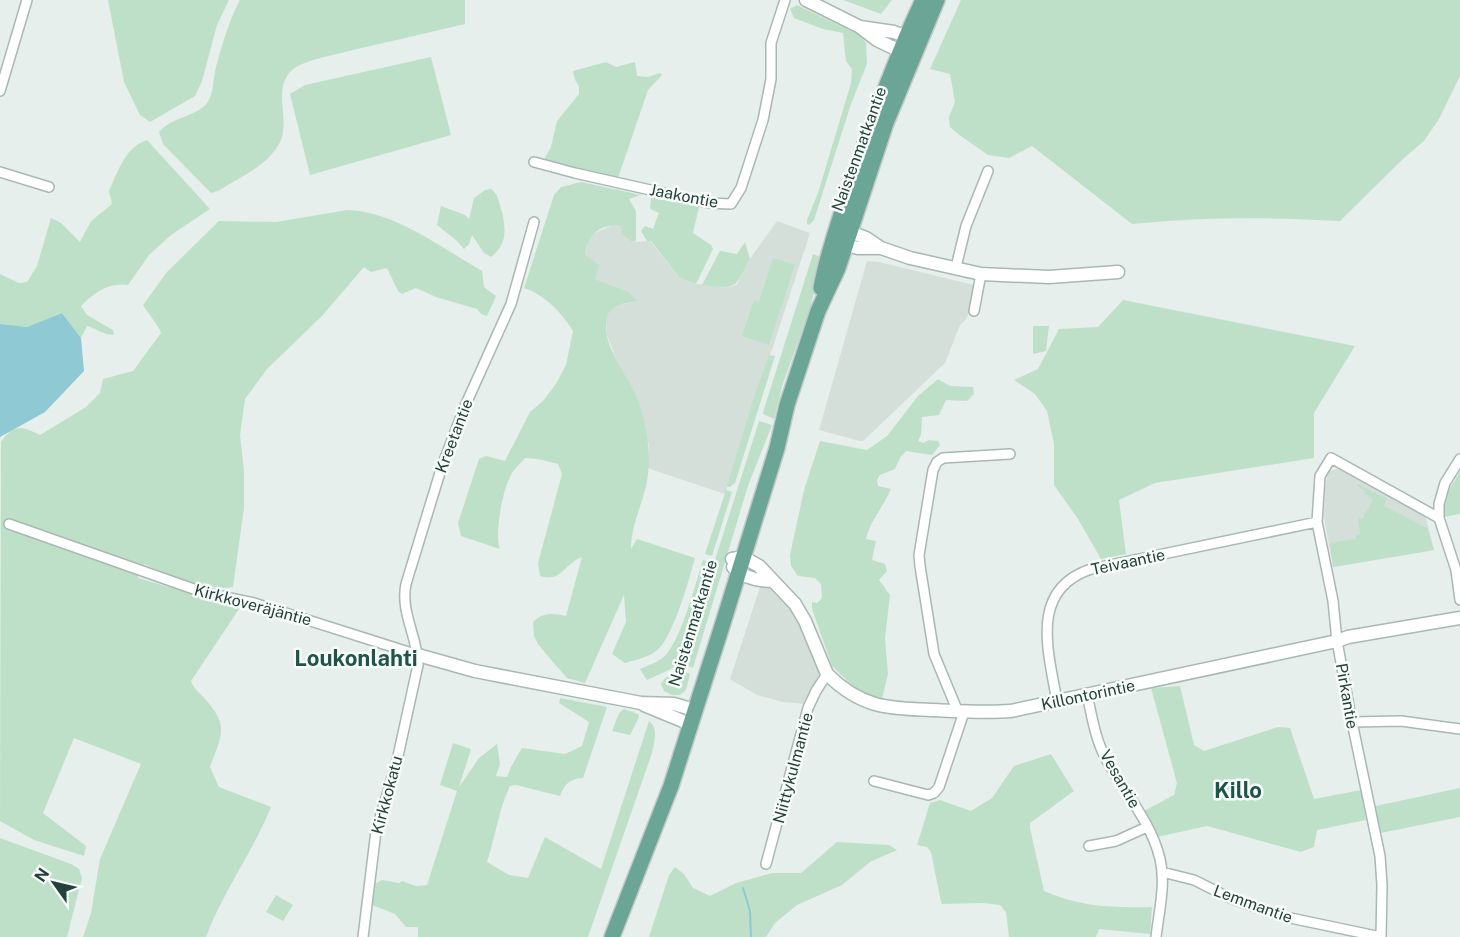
<svg xmlns="http://www.w3.org/2000/svg" width="1460" height="937" font-family="'Public Sans',sans-serif">
<style>
.built{fill:#d4dfda}
.green{fill:#bfe0c8}
.water{fill:#8ec9d4}
.lines{fill:none;stroke-linecap:round;stroke-linejoin:round}
.stream{stroke:#8ec9d4;stroke-width:2}
.minor-casing{stroke:#a8b8b2;stroke-width:12}
.tertiary-casing{stroke:#a8b8b2;stroke-width:15}
.primary-casing{stroke:#c2cac8;stroke-width:18}
.minor{stroke:#fff;stroke-width:9}
.tertiary{stroke:#fff;stroke-width:12}
.primary{stroke:#6aa596;stroke-width:15}
.labels{text-anchor:middle;dominant-baseline:central;stroke-width:5;stroke-linejoin:round;paint-order:stroke}
.street-label{font-size:16px;fill:#24423a;stroke:#f7fbf9}
.district-label{font-size:22px;font-weight:bold;fill:#1f5548;stroke:#f7fbf9}
</style>
<rect width="100%" height="100%" fill="#e6efeb"/>
<path class="built" d="M777,221L810,233L725,494L647,468L649,445L607,335L606,319L610,310L619,305L636,301L629,292L595,279L585,255L588,239L593,234L613,225L622,226L632,242L650,241L680,278L696,284L731,287L737,284L750,259Z
M867,261L879,262L974,285L975,292L967,318L960,325L945,363L863,441H860L819,430Z
M1337,469L1359,474L1389,496L1425,514L1434,550L1333,567L1324,517L1325,490L1327,477L1330,471Z
M765,585L780,594L796,615L820,669L818,677L805,704L783,702L757,695L730,679L760,587Z"/>
<path class="green" d="M108,0H229L217,25L202,81L195,96L150,122L140,115L124,82Z
M240,0H465V24C428,33 391,41 353,50C339,54 303,60 292,70C271,90 292,122 279,144C266,167 240,177 218,191L211,193L163,144L159,132C171,117 196,117 207,103C214,94 213,78 216,67C222,45 229,20 240,0Z
M843,0H892L881,14Z
M961,0H1460V76L1439,119L1424,141L1404,158L1340,221C1271,217 1202,217 1132,224L1032,146L1009,158L988,155L958,134L950,127L949,117L955,102L950,74L930,69Z
M797,5L861,36L866,43L867,64L851,104L814,220L809,225L807,224V220L818,193L851,83L852,69L846,61L843,33L823,29L794,18L790,9Z
M431,57L451,135L310,175L290,94L305,85Z
M606,62L616,67L635,62L637,76L648,77L660,73L662,75L648,90L618,178L543,161L551,147L557,121L579,94V86L575,80L573,71Z
M147,140L210,209L171,235L149,255L128,285C108,282 94,293 81,306L87,315L113,330L114,335C101,334 99,330 87,326L81,338L62,313L27,327L2,325L0,324V274L19,283L27,282L37,266L51,218L61,223L80,242L91,221L112,204L109,191C118,172 125,147 147,140Z
M581,182L641,195L629,199L636,211V241L632,242L622,234L621,226C601,223 587,235 585,255L599,265L595,279L629,292L637,301C625,303 610,305 607,318C600,346 631,378 639,403C648,429 652,459 646,486C641,507 631,527 631,549L637,539L695,558C689,579 673,639 656,651C647,658 635,660 625,663L612,654L626,622L624,595L585,683L567,678L552,661L538,644L534,636L533,622C543,612 553,613 566,616L582,557C564,564 561,583 540,576L538,563L562,474L558,464C546,461 536,458 525,458C521,463 515,468 512,473C503,487 494,534 500,549L461,536L458,523L479,459L486,456L505,461L530,412L543,401L556,384L566,365L573,331C562,313 544,294 524,288L554,195L561,187Z
M491,189C499,195 499,203 502,212C506,230 507,245 491,257L484,253L472,235L469,244L464,249L456,240L437,225L441,206L465,215L469,219L474,198L485,190Z
M654,197L699,207L693,233L711,245L713,249L696,284L680,278L651,241H647L641,231L645,226L653,229L659,213L650,209L651,199Z
M347,210C394,211 442,248 482,271L484,287L496,296L487,316L481,314L477,309L436,297L416,288L402,294L398,291L387,268L371,272L364,267L322,316L267,369L245,399L240,435L244,471V508L233,587C206,591 169,575 144,564L138,578L238,607L239,609L191,681C194,689 199,692 205,699C230,726 221,736 210,767L219,787L271,807C253,852 223,891 206,937H83L91,913L100,859L141,764L74,738L43,813L86,846L84,856L34,840L0,821L1,442C14,423 22,426 40,435L86,407L100,393L103,379L133,371L161,333C159,326 148,313 143,305L167,272L219,221L276,222Z
M745,242L750,259C733,291 738,288 702,285L720,251L737,254Z
M813,254L823,258L809,312L783,383L774,419L763,414L764,409Z
M773,258L795,265L769,345L742,336L754,300L759,302Z
M1123,300L1355,346L1314,413V458L1155,483L1119,500L1126,554L1101,559L1078,519L1054,485V444L1047,411L1035,394L1014,380L1038,369L1059,329L1098,327Z
M1033,326H1049L1046,351L1033,354Z
M769,355L775,356L735,483L730,487L727,486L754,397Z
M938,379L950,386L973,387L974,394L967,401L946,400L939,415L922,417L921,435L918,441L923,443L929,440L938,441L940,445L932,455L906,451L900,458L895,469L880,475L877,480L878,486L891,489C884,506 870,521 866,539L876,541L872,560L885,564L887,571L879,580L890,595L885,638L888,674L882,699L857,690L832,666L812,609V602L817,603L822,598L821,584L815,578L798,576L791,566L790,555L804,490L820,441L867,450L887,436L918,396Z
M759,421L772,425L748,486L693,668L685,665L683,661Z
M1460,472V514L1444,517V498Z
M1358,484L1387,499L1384,506L1427,528L1434,550L1333,567L1330,543L1356,539V535L1360,534L1358,519L1364,518V513H1366L1373,499L1364,493L1365,491L1357,486Z
M726,490L732,492L712,556L705,554Z
M703,560L711,562L676,664L671,669L647,680L640,669C649,665 662,661 668,652C683,632 695,585 703,560Z
M683,671L690,674L686,690L680,695H672L664,691L661,684C666,675 673,673 683,671Z
M1180,686L1194,745L1204,751L1278,727L1290,728L1314,799L1361,790L1366,820L1317,830L1314,847L1301,852L1207,826L1157,837L1144,811L1174,795L1177,783L1151,688Z
M560,698L607,707L583,778C569,779 565,784 560,796L516,785L510,786C499,808 495,838 487,862L509,875L528,878L545,837L601,869L649,721C659,729 654,742 652,753L588,937H418V927H406L395,914L372,905L375,884L382,880L399,883L402,881L416,886L427,885L457,791L440,785L453,743L471,749L459,787L479,758L497,744L500,764L496,776L507,777L511,767L522,748L565,754L582,746L589,722L559,703Z
M624,709L638,714L639,717L630,735L612,731L619,713Z
M1051,754L1074,791L1030,823V828L1044,891C1080,907 1114,908 1152,907L1150,934L1099,929L1096,937H1009L1006,912L1000,905L983,903L942,904L941,902L931,852L927,847L917,845L930,803L940,800L971,811L992,798L1014,766Z
M1460,788V817L1376,834L1371,807Z
M0,838L71,864L79,869L82,878L67,937H0Z
M837,842L889,845L897,850L870,862L842,885L797,905L775,923L766,937H649L669,875L675,867L684,874L693,888L710,896L736,883L772,873H801Z
M276,895L293,905L283,921L266,912Z"/>
<path class="water" d="M62,313L81,338L84,371L45,412L0,437V324L27,327Z"/>
<g class="lines">
<path class="stream" d="M743,888L750,911L751,937"/>
<g class="minor-casing">
<path id="minor" d="M0,91L27,0
M534,162L575,173L708,203L731,204L741,188L763,120L771,79V43L785,0
M0,172L49,187
M956,267L966,226L988,171
M974,311L981,274
M1460,459L1445,483L1439,504V518L1456,570L1460,600
M9,524L205,593L254,603L418,655
M1087,695C1092,716 1095,738 1105,757C1123,791 1151,821 1160,859C1166,884 1159,911 1156,937
M1057,702C1049,653 1028,590 1091,569L1317,522
M958,712L934,654L920,566L919,555L933,470L937,462L943,458L1010,454
M1352,722L1401,721L1460,729
M874,781L928,795L934,793L939,787L964,712
M1089,846L1116,841L1147,827
M766,864L808,708L816,691L827,674
M1162,872L1194,880L1230,898L1281,916L1381,937
M363,937L376,831L396,765L418,665C418,637 400,613 406,584L442,466L465,406L511,304L534,222
M1381,937L1382,885L1380,856L1352,722L1337,641L1333,601L1317,522L1320,476L1331,458L1439,518"/>
</g>
<g class="tertiary-casing">
<path id="tertiary" d="M806,0L860,27L877,40L906,54
M860,27L894,32L912,39
M843,229L866,238L881,248L910,258L981,274L1049,277L1118,272
M838,243L858,248H881
M732,559L743,557L759,566L795,604L805,621L827,674C840,687 858,699 875,704C892,709 913,709 931,710C958,711 984,713 1011,711L1337,641L1348,637L1460,618
M733,567C744,578 758,581 773,581
M418,655L475,671L641,703L674,704L694,710
M644,705L690,724"/>
</g>
<g class="primary-casing">
<path id="primary" d="M821,288C827,254 839,222 849,190C871,125 894,61 923,0
M612,937L671,786L723,623L777,448L787,405L818,311L838,268L886,123L937,0"/>
</g>
<use href="#minor" class="minor"/>
<use href="#tertiary" class="tertiary"/>
<use href="#primary" class="primary"/>
</g>
<g class="labels">
<g class="street-label">
<text transform="translate(859 149) rotate(-70)">Naistenmatkantie</text>
<text transform="translate(684 196) rotate(11)">Jaakontie</text>
<text transform="translate(454 436) rotate(-69)">Kreetantie</text>
<text transform="translate(1128 562) rotate(-12)">Teivaantie</text>
<text transform="translate(253 605) rotate(15)">Kirkkoveräjäntie</text>
<text transform="translate(693 623) rotate(-73)">Naistenmatkantie</text>
<text transform="translate(1088 695) rotate(-12)">Killontorintie</text>
<text transform="translate(1347 696) rotate(80)">Pirkantie</text>
<text transform="translate(793 768) rotate(-75)">Niittykulmantie</text>
<text transform="translate(1120 779) rotate(60)">Vesantie</text>
<text transform="translate(387 795) rotate(-75)">Kirkkokatu</text>
<text transform="translate(1253 904) rotate(20)">Lemmantie</text>
</g>
<g class="district-label">
<text x="356" y="658">Loukonlahti</text>
<text x="1238" y="790">Killo</text>
</g>
</g>
<g transform="translate(54 883) rotate(304)" stroke="#f7fbf9" stroke-width="4.5" paint-order="stroke">
<path d="M0-4.5L10 22L0 15L-10 22Z" fill="#24423a"/>
<text y="-9" font-size="16" font-weight="bold" text-anchor="middle" fill="#24423a">N</text>
</g>
</svg>
